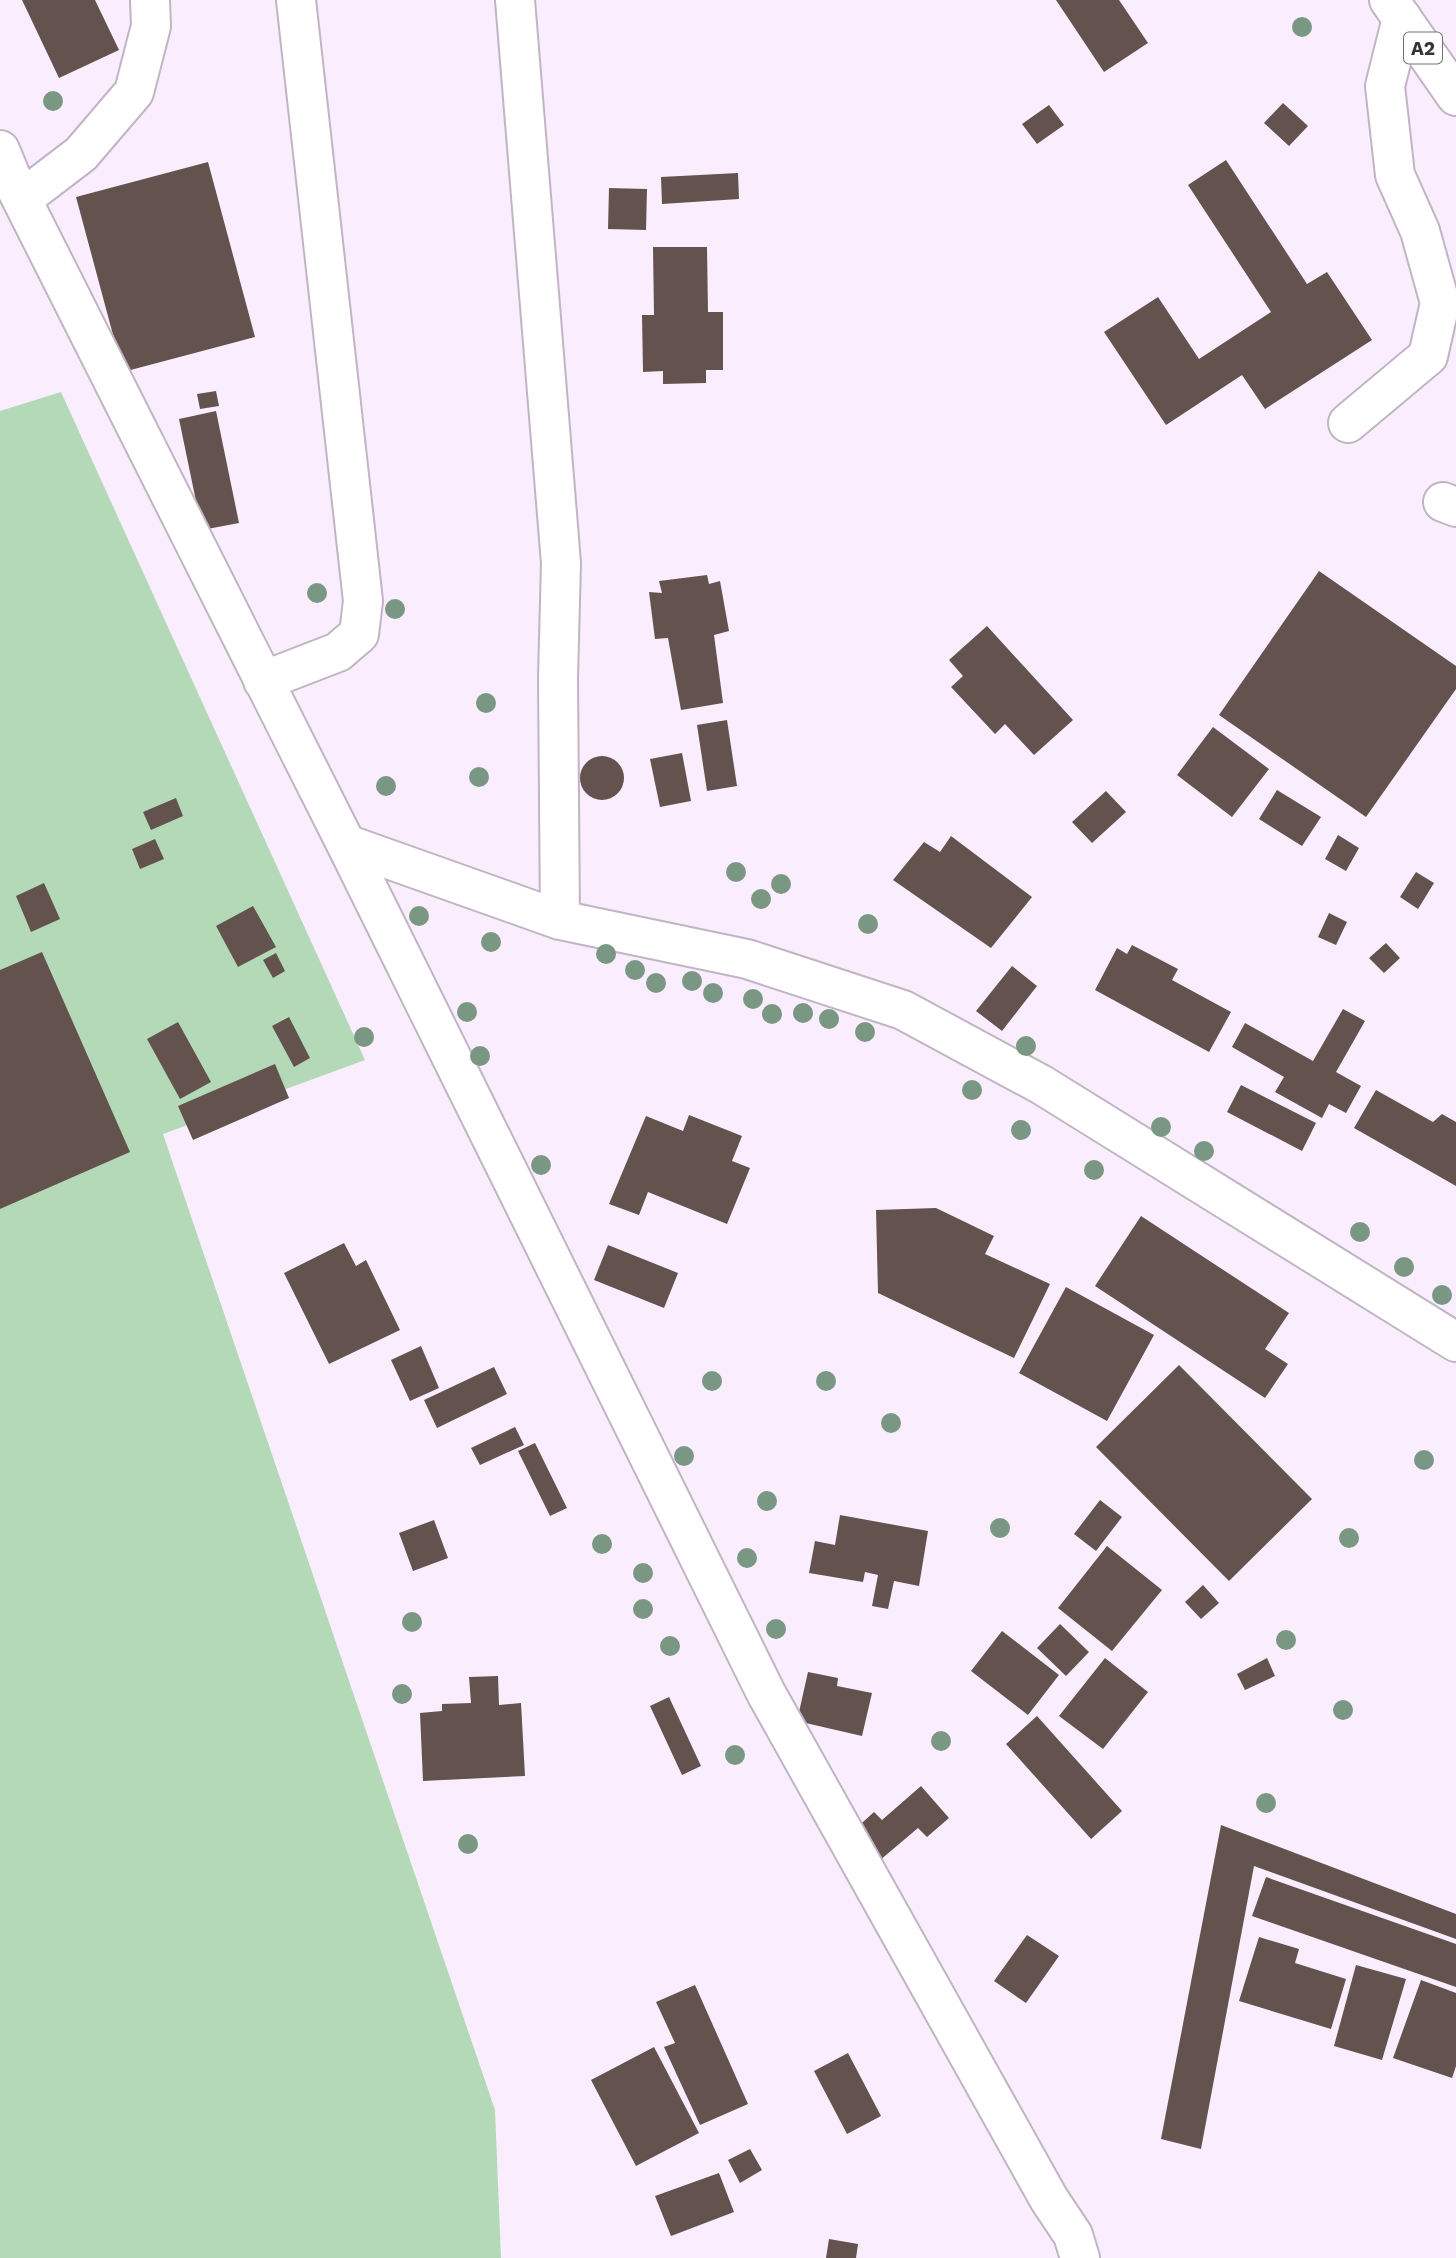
<svg xmlns="http://www.w3.org/2000/svg" width="1456" height="2258" font-family="'Work Sans',sans-serif">
<style>
.green{fill:#b4d9b7}
.building{fill:#63524d}
.lines{fill:none;stroke-linecap:round;stroke-linejoin:round}
.minor-casing{stroke:#c1b5c4;stroke-width:42}
.highway-casing{stroke:#c1b5c4;stroke-width:42}
.minor{stroke:#fff;stroke-width:38}
.highway{stroke:#fff;stroke-width:38}
.tree{fill:#7a9783}
.labels{text-anchor:middle;dominant-baseline:central;stroke-width:7;stroke-linejoin:round;paint-order:stroke}
.shield{fill:#fff;stroke:#727074;stroke-width:2}
.shield-label{font-size:19px;font-weight:bold;fill:#363238}
</style>
<rect width="100%" height="100%" fill="#faeefe"/>
<path class="green" d="M61,392L365,1060L163,1134L495,2110L501,2258H0V411Z"/>
<path class="building" d="M22,0H95L119,50L59,78Z
M1056,0H1119L1148,43L1104,72Z
M1283,103L1308,126L1289,146L1264,123Z
M1049,105L1064,125L1037,144L1022,124Z
M1226,160L1307,284L1327,272L1372,340L1265,409L1242,375L1166,425L1104,332L1158,297L1199,359L1271,312L1188,185Z
M208,162L255,337L123,372L76,197Z
M738,173L739,199L662,204L661,177Z
M609,188L647,189L646,230L608,229Z
M653,247H707L708,312H723V370H706V383L663,384V371L643,372L642,315H654Z
M216,391L219,406L200,409L197,394Z
M216,411L239,523L202,530L179,419Z
M1319,571L1456,666V689L1366,817L1219,715Z
M707,575L709,584L720,581L729,631L714,635L723,703L681,710L668,638L655,639L649,592L662,593L659,581Z
M987,626L1073,720L1034,755L1005,724L995,734L951,687L963,676L949,660Z
M727,720L737,786L707,791L697,725Z
M1213,727L1269,769L1232,817L1177,775Z
M682,753L691,801L660,807L650,759Z
M580 778a22 22 0 1 1 44 0a22 22 0 1 1-44 0Z
M1277,790L1321,817L1302,846L1259,819Z
M1106,791L1126,812L1092,843L1072,822Z
M176,798L183,816L151,830L143,812Z
M1338,835L1359,848L1346,871L1325,859Z
M951,836L1032,897L991,948L893,880L924,842L940,852Z
M155,839L164,859L140,869L132,849Z
M1416,872L1434,883L1418,909L1400,897Z
M44,883L60,919L31,932L16,896Z
M253,906L276,947L238,967L216,926Z
M1329,913L1347,922L1336,945L1318,937Z
M1386,943L1400,958L1384,973L1369,958Z
M1132,945L1178,969L1172,980L1231,1012L1209,1052L1095,990L1117,948L1127,954Z
M42,952L130,1152L0,1209V970Z
M276,953L285,971L273,978L263,960Z
M1012,966L1037,986L1002,1031L976,1011Z
M1343,1009L1365,1021L1336,1072L1361,1086L1346,1113L1329,1104L1322,1118L1275,1092L1284,1077L1232,1047L1245,1023L1313,1061Z
M289,1017L310,1058L294,1067L272,1026Z
M178,1022L211,1082L180,1099L147,1039Z
M275,1064L289,1098L193,1140L178,1106Z
M1241,1085L1316,1123L1302,1151L1227,1112Z
M1376,1090L1433,1122L1442,1114L1456,1122V1186L1354,1128Z
M689,1115L742,1136L732,1161L750,1168L727,1224L648,1192L639,1215L609,1204L646,1116L683,1131Z
M936,1208L994,1236L985,1254L1050,1284L1014,1358L878,1293L876,1210Z
M1141,1216L1289,1313L1265,1349L1288,1364L1265,1398L1095,1286Z
M344,1243L356,1266L366,1260L400,1330L329,1364L284,1273Z
M608,1245L678,1273L664,1308L594,1280Z
M1066,1287L1154,1335L1107,1421L1019,1373Z
M421,1346L439,1388L410,1401L391,1360Z
M1179,1365L1312,1499L1229,1581L1096,1447Z
M494,1367L507,1394L437,1428L424,1400Z
M515,1427L524,1445L480,1465L471,1448Z
M535,1443L567,1508L550,1516L518,1451Z
M1100,1500L1122,1517L1096,1551L1074,1534Z
M840,1515L928,1531L919,1586L894,1581L888,1609L872,1606L878,1575L865,1572L863,1582L809,1573L815,1541L835,1545Z
M434,1520L448,1558L413,1571L399,1533Z
M1107,1546L1162,1590L1112,1651L1058,1608Z
M1203,1585L1219,1603L1201,1619L1185,1602Z
M1060,1624L1089,1652L1066,1676L1037,1648Z
M1002,1631L1059,1675L1028,1715L971,1671Z
M1105,1658L1148,1692L1103,1749L1059,1716Z
M1267,1658L1275,1676L1245,1690L1237,1674Z
M808,1672L838,1678L837,1686L872,1693L862,1736L797,1721Z
M498,1676L499,1705L521,1703L525,1776L423,1781L420,1713L442,1711V1704L471,1703L469,1677Z
M669,1697L701,1766L682,1775L650,1706Z
M1037,1716L1122,1811L1091,1839L1006,1744Z
M921,1786L949,1818L927,1837L918,1828L879,1861L853,1831L874,1812L882,1820Z
M1221,1825L1456,1914V1939L1254,1866L1201,2149L1161,2139Z
M1266,1877L1456,1944V1987L1252,1916Z
M1027,1935L1059,1956L1026,2003L994,1981Z
M1259,1937L1299,1949L1295,1963L1346,1979L1331,2029L1239,2001Z
M1356,1965L1406,1979L1382,2060L1334,2046Z
M1421,1980L1456,1993V2066L1452,2078L1393,2058Z
M695,1985L748,2104L700,2125L664,2047L675,2043L656,2002Z
M654,2047L699,2133L636,2166L591,2080Z
M848,2053L881,2116L847,2134L814,2071Z
M750,2149L762,2170L740,2183L728,2160Z
M719,2173L734,2212L671,2236L655,2196Z
M829,2239L858,2244L856,2258H826Z"/>
<g class="lines">
<g class="minor-casing">
<path id="minor" d="M515,0L561,563L558,678L560,920
M0,150L14,184L346,844L766,1693L1049,2199L1073,2235L1080,2258
M22,199L81,154L134,92L151,26L150,0
M1348,423L1428,356L1440,303L1420,231L1395,175L1385,86L1402,18
M1443,502L1456,507
M263,681L338,652L359,634L363,601L296,0
M346,844L560,920L747,959L903,1010L1042,1085L1456,1342"/>
</g>
<g class="highway-casing">
<path id="highway" d="M1389,0L1456,96"/>
</g>
<use href="#minor" class="minor"/>
<use href="#highway" class="highway"/>
</g>
<g class="tree">
<circle cx="1302" cy="27" r="10"/>
<circle cx="53" cy="101" r="10"/>
<circle cx="317" cy="593" r="10"/>
<circle cx="395" cy="609" r="10"/>
<circle cx="486" cy="703" r="10"/>
<circle cx="479" cy="777" r="10"/>
<circle cx="386" cy="786" r="10"/>
<circle cx="736" cy="872" r="10"/>
<circle cx="781" cy="884" r="10"/>
<circle cx="761" cy="899" r="10"/>
<circle cx="419" cy="916" r="10"/>
<circle cx="868" cy="924" r="10"/>
<circle cx="491" cy="942" r="10"/>
<circle cx="606" cy="954" r="10"/>
<circle cx="635" cy="970" r="10"/>
<circle cx="692" cy="981" r="10"/>
<circle cx="656" cy="983" r="10"/>
<circle cx="713" cy="993" r="10"/>
<circle cx="753" cy="999" r="10"/>
<circle cx="467" cy="1012" r="10"/>
<circle cx="803" cy="1013" r="10"/>
<circle cx="772" cy="1014" r="10"/>
<circle cx="829" cy="1019" r="10"/>
<circle cx="865" cy="1032" r="10"/>
<circle cx="364" cy="1037" r="10"/>
<circle cx="1026" cy="1046" r="10"/>
<circle cx="480" cy="1056" r="10"/>
<circle cx="972" cy="1090" r="10"/>
<circle cx="1161" cy="1127" r="10"/>
<circle cx="1021" cy="1130" r="10"/>
<circle cx="1204" cy="1151" r="10"/>
<circle cx="541" cy="1165" r="10"/>
<circle cx="1094" cy="1170" r="10"/>
<circle cx="1360" cy="1232" r="10"/>
<circle cx="1404" cy="1267" r="10"/>
<circle cx="1442" cy="1295" r="10"/>
<circle cx="712" cy="1381" r="10"/>
<circle cx="826" cy="1381" r="10"/>
<circle cx="891" cy="1423" r="10"/>
<circle cx="684" cy="1456" r="10"/>
<circle cx="1424" cy="1460" r="10"/>
<circle cx="767" cy="1501" r="10"/>
<circle cx="1000" cy="1528" r="10"/>
<circle cx="1349" cy="1538" r="10"/>
<circle cx="602" cy="1544" r="10"/>
<circle cx="747" cy="1558" r="10"/>
<circle cx="643" cy="1573" r="10"/>
<circle cx="643" cy="1609" r="10"/>
<circle cx="412" cy="1622" r="10"/>
<circle cx="776" cy="1629" r="10"/>
<circle cx="1286" cy="1640" r="10"/>
<circle cx="670" cy="1646" r="10"/>
<circle cx="402" cy="1694" r="10"/>
<circle cx="1343" cy="1710" r="10"/>
<circle cx="941" cy="1741" r="10"/>
<circle cx="735" cy="1755" r="10"/>
<circle cx="1266" cy="1803" r="10"/>
<circle cx="468" cy="1844" r="10"/>
</g>
<g class="labels">
<rect class="shield" x="1404" y="32.5" width="38" height="31" rx="5"/>
<g class="shield-label">
<text x="1423" y="48">A2</text>
</g>
</g>
</svg>
